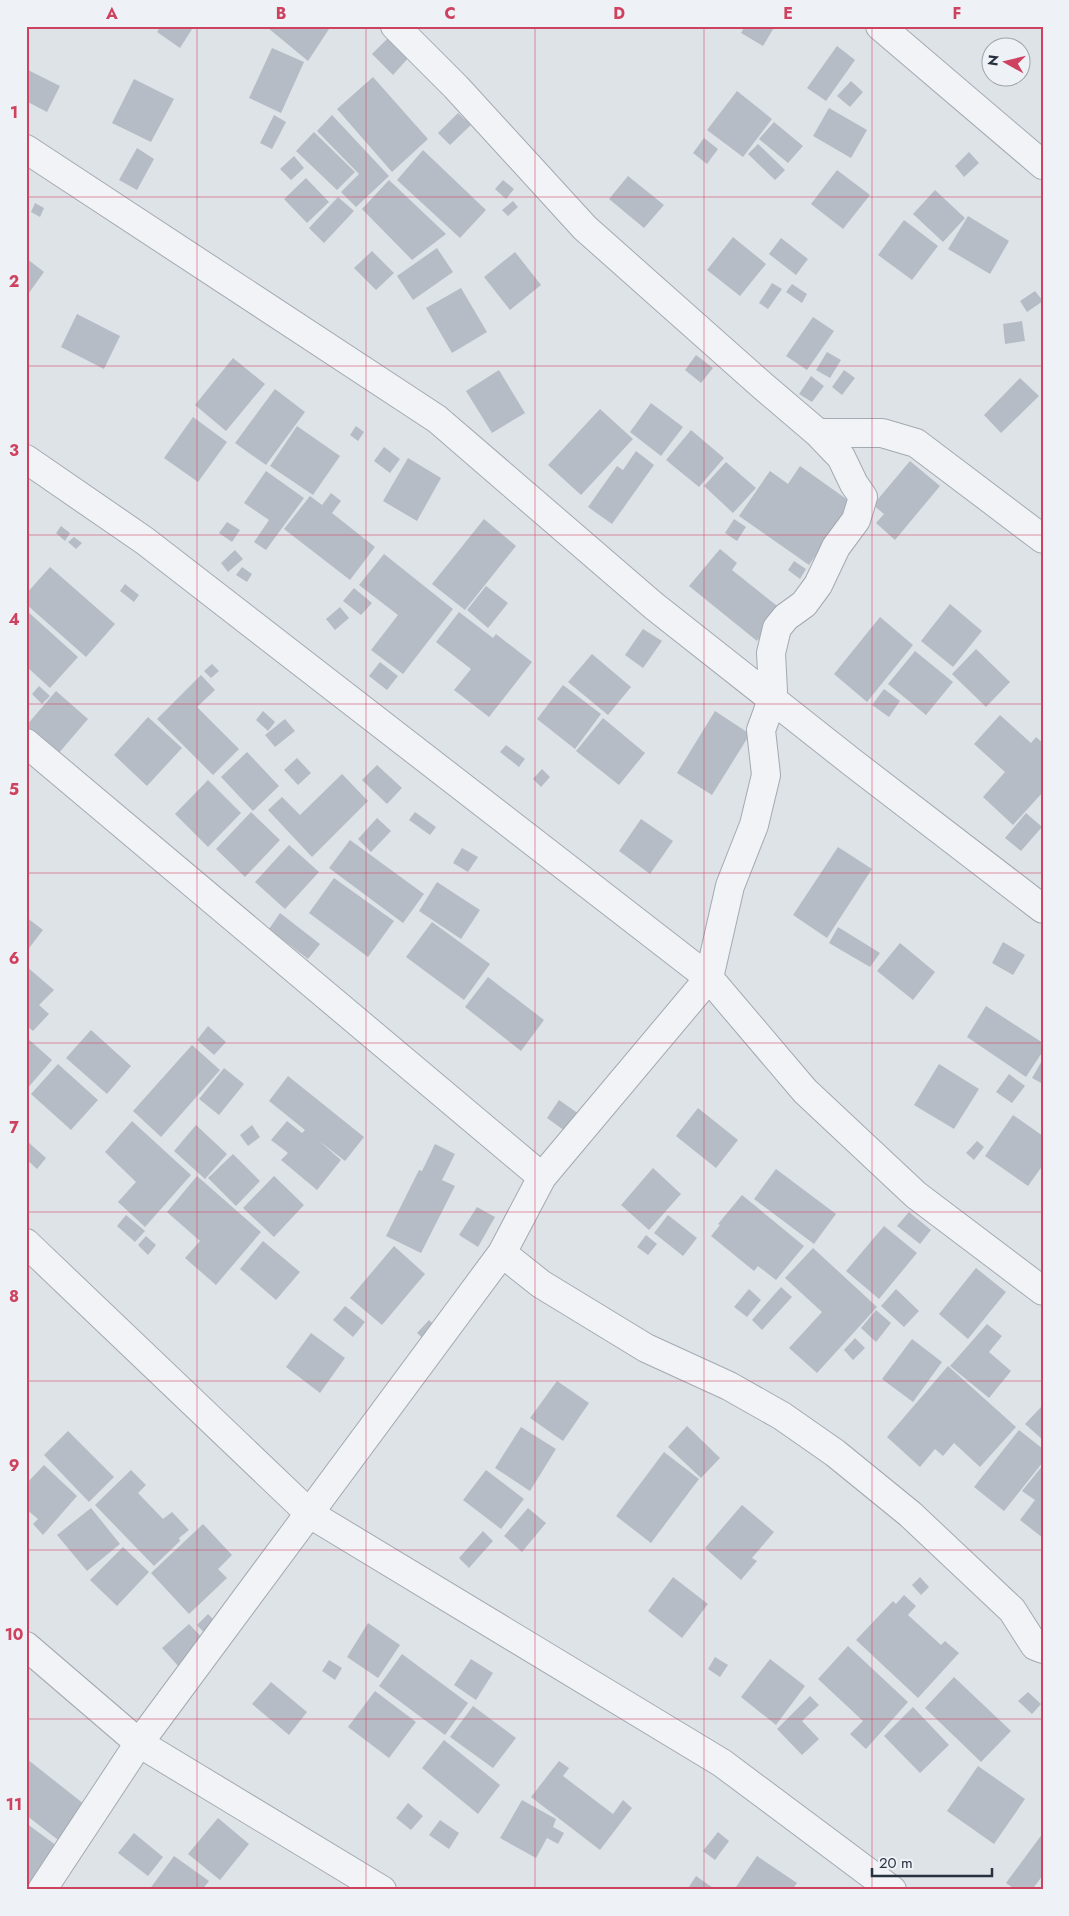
<svg xmlns="http://www.w3.org/2000/svg" width="1069" height="1916" font-family="Jost,sans-serif">
<style>
.building{fill:#b6bcc5}
.lines{fill:none;stroke-linecap:round;stroke-linejoin:round}
.minor-casing{stroke:#a3aab2;stroke-width:30}
.minor{stroke:#f1f3f6;stroke-width:28}
.grid{fill:none;stroke:#ce4260;stroke-width:1;stroke-opacity:0.55}
.neatline{fill:none;stroke:#ce4260;stroke-width:2}
.grid-label{font-size:16px;text-anchor:middle;font-weight:bold;fill:#ce4260}
</style>
<rect width="100%" height="100%" fill="#dee3e8"/>
<path class="building" d="M161,26H194L180,48L157,32Z
M268,26H331L308,61L268,28Z
M745,26H775L763,46L741,33Z
M390,36L410,56L393,75L372,54Z
M837,46L855,60L826,101L807,88Z
M272,48L304,62L281,113L249,98Z
M28,70L60,86L47,112L26,101V73Z
M373,77L428,139L392,172L337,109Z
M134,79L174,99L151,142L112,123Z
M851,81L863,92L850,107L837,96Z
M737,91L772,119L743,157L707,130Z
M829,108L867,130L851,158L813,136Z
M458,113L471,125L450,145L438,133Z
M274,115L286,122L272,149L260,143Z
M332,115L389,176L356,207L341,192L359,174L317,131Z
M774,122L803,146L788,163L759,139Z
M314,132L355,172L337,190L296,151Z
M704,138L718,149L707,164L693,153Z
M758,144L785,170L775,180L748,154Z
M137,148L154,159L137,190L119,180Z
M423,150L486,210L460,238L397,180Z
M969,152L979,163L964,177L955,166Z
M294,156L304,168L291,180L280,169Z
M837,170L870,195L843,229L811,204Z
M628,176L664,205L644,228L609,199Z
M306,178L329,202L307,223L284,199Z
M389,180L446,234L412,260L362,209Z
M503,180L514,189L506,199L495,189Z
M935,190L965,218L943,242L913,214Z
M338,197L354,211L324,243L309,228Z
M513,201L518,207L508,216L502,210Z
M35,203L44,208L40,217L31,212Z
M968,216L1009,241L990,274L948,249Z
M904,220L938,246L912,280L878,255Z
M733,237L766,264L740,296L707,270Z
M781,238L808,259L796,275L769,254Z
M437,248L453,272L413,300L397,276Z
M372,251L394,273L376,290L354,268Z
M515,252L541,285L510,310L484,277Z
M26,258L44,272L26,297Z
M772,283L782,289L768,309L759,303Z
M792,284L807,294L802,303L786,292Z
M461,288L487,332L452,353L426,308Z
M1035,291L1043,301L1027,312L1020,301Z
M77,314L120,336L104,369L61,347Z
M813,317L834,331L807,370L786,356Z
M1022,321L1025,341L1005,344L1003,324Z
M827,352L841,360L830,378L816,370Z
M696,355L713,368L701,383L685,370Z
M233,358L265,384L226,431L195,405Z
M499,370L525,413L492,433L466,391Z
M844,370L855,378L842,395L832,387Z
M811,376L824,386L812,402L799,394Z
M1020,378L1039,396L1001,433L984,415Z
M275,389L305,412L266,465L235,443Z
M651,403L683,427L661,456L630,432Z
M600,409L633,439L581,495L548,465Z
M193,417L227,442L198,482L164,458Z
M297,426L340,456L313,495L270,466Z
M356,426L364,432L358,441L350,435Z
M691,430L724,458L699,487L666,460Z
M384,447L400,459L390,473L374,461Z
M636,451L654,465L612,524L588,507L617,466L623,470Z
M408,458L441,478L417,521L383,501Z
M910,461L940,486L895,540L876,523L884,514L873,505Z
M726,462L756,488L733,513L704,486Z
M800,466L852,503L809,565L739,516L770,471L788,484Z
M266,471L304,498L266,550L254,542L269,520L244,503Z
M331,493L341,501L332,513L375,547L350,580L284,529L310,496L322,505Z
M484,519L516,546L465,610L432,584Z
M734,519L746,527L737,541L725,533Z
M227,522L240,530L232,542L219,533Z
M61,526L70,533L65,541L56,533Z
M74,537L82,543L76,549L68,542Z
M720,549L737,563L732,570L781,609L757,641L689,586Z
M235,550L243,559L228,572L221,563Z
M384,554L453,609L403,674L371,650L398,615L359,585Z
M794,561L806,569L800,579L788,570Z
M50,567L115,624L86,657L26,604V594Z
M242,567L252,574L247,582L236,575Z
M125,584L139,595L134,602L120,591Z
M486,586L508,603L488,628L467,610Z
M354,588L372,603L361,615L343,601Z
M950,604L982,631L953,667L921,641Z
M340,607L349,618L335,630L326,619Z
M26,610L78,657L50,688L26,666Z
M459,612L493,638L496,634L532,662L489,717L454,690L471,669L436,642Z
M880,617L913,645L867,702L834,674Z
M643,629L662,641L643,668L625,655Z
M976,649L1010,682L986,707L952,674Z
M915,651L953,682L926,715L888,684Z
M592,654L631,687L608,715L568,682Z
M380,662L398,676L387,690L369,676Z
M212,664L219,671L211,678L204,671Z
M201,675L215,690L197,707L239,749L213,775L157,719Z
M563,685L601,714L575,749L537,719Z
M39,686L50,696L42,704L32,694Z
M884,689L900,701L889,717L872,705Z
M56,691L88,719L58,754L26,726Z
M263,711L275,722L268,731L256,720Z
M715,711L750,734L712,795L677,773Z
M1000,715L1031,743L1036,737L1043,743V792L1013,825L983,797L1005,772L974,744Z
M148,717L182,748L147,786L114,755Z
M603,718L645,753L619,785L576,751Z
M285,719L295,731L275,747L265,735Z
M506,745L525,759L519,767L500,752Z
M247,752L279,786L253,811L221,777Z
M297,758L311,773L298,785L284,770Z
M377,765L402,788L387,804L362,780Z
M542,769L550,777L541,787L533,779Z
M342,774L368,801L312,857L268,810L282,797L300,815Z
M208,780L241,813L208,847L175,814Z
M251,812L280,840L245,877L216,849Z
M415,812L436,827L430,835L409,820Z
M1026,813L1042,827L1021,851L1005,838Z
M377,818L391,831L371,852L358,839Z
M641,819L673,841L650,874L619,851Z
M350,840L424,894L403,923L329,868Z
M289,845L319,872L285,909L255,882Z
M838,847L872,869L827,938L793,915Z
M462,848L478,857L468,872L453,863Z
M334,878L394,921L368,957L309,913Z
M437,882L480,910L461,939L419,911Z
M280,913L320,944L308,959L269,929Z
M26,917L43,930L26,952Z
M432,922L490,964L464,1000L406,957Z
M838,927L880,953L870,967L829,943Z
M1003,942L1025,955L1013,975L992,963Z
M900,943L935,972L913,1000L877,971Z
M26,966L54,990L39,1005L49,1014L33,1031L26,1025Z
M488,977L544,1020L521,1051L465,1007Z
M986,1006L1043,1043V1051L1026,1077L967,1037Z
M208,1026L226,1042L214,1055L197,1040Z
M91,1030L131,1066L107,1094L66,1058Z
M26,1037L52,1060L26,1090Z
M192,1045L220,1070L161,1137L133,1111Z
M1043,1059V1084L1032,1078Z
M58,1064L98,1100L71,1130L31,1094Z
M939,1064L979,1089L954,1129L914,1105Z
M224,1068L244,1084L219,1115L199,1099Z
M1009,1074L1025,1086L1012,1103L996,1092Z
M288,1076L364,1137L345,1161L318,1140L341,1160L317,1190L281,1160L288,1153L271,1140L287,1121L302,1133L305,1130L269,1101Z
M559,1100L589,1121L576,1139L547,1118Z
M698,1108L738,1140L716,1168L676,1136Z
M1013,1115L1043,1136V1165L1028,1186L985,1156Z
M132,1121L191,1175L145,1227L118,1202L136,1182L105,1152Z
M196,1125L227,1154L205,1179L174,1151Z
M252,1125L260,1137L248,1146L240,1135Z
M977,1141L984,1147L974,1160L966,1153Z
M28,1142L46,1158L37,1169L26,1159V1144Z
M435,1144L455,1154L442,1180L455,1186L421,1253L386,1236L419,1170L422,1171Z
M233,1154L260,1181L236,1206L208,1178Z
M653,1168L681,1194L649,1230L621,1205Z
M776,1169L836,1214L814,1244L754,1199Z
M197,1176L261,1232L216,1285L185,1258L200,1241L167,1212Z
M274,1176L304,1205L274,1237L243,1208Z
M742,1195L804,1246L776,1280L758,1266L754,1271L711,1236L720,1225L718,1224Z
M477,1207L495,1217L478,1247L459,1235Z
M909,1212L931,1230L920,1244L897,1226Z
M126,1215L145,1231L135,1242L117,1226Z
M668,1215L697,1238L683,1256L654,1233Z
M884,1226L917,1253L879,1299L846,1271Z
M646,1235L657,1244L648,1255L637,1247Z
M146,1236L156,1245L148,1255L138,1245Z
M263,1241L300,1272L276,1300L240,1269Z
M394,1246L425,1274L382,1325L350,1298Z
M813,1248L877,1307L817,1373L789,1348L822,1312L785,1278Z
M976,1268L1006,1292L968,1339L939,1314Z
M781,1287L792,1297L762,1330L752,1320Z
M749,1289L761,1300L747,1317L734,1307Z
M896,1289L919,1311L904,1327L881,1306Z
M345,1306L365,1322L353,1337L333,1320Z
M876,1310L891,1323L876,1342L861,1328Z
M429,1320L442,1332L430,1345L417,1333Z
M987,1324L1002,1336L989,1352L1011,1371L989,1398L950,1366Z
M311,1333L345,1358L320,1393L286,1367Z
M855,1338L865,1348L853,1360L844,1350Z
M912,1339L942,1362L913,1402L882,1379Z
M948,1366L1016,1427L980,1467L954,1443L943,1456L935,1449L920,1467L887,1437Z
M557,1381L589,1403L563,1441L530,1418Z
M1043,1405V1440L1025,1424Z
M687,1426L720,1458L701,1478L668,1447Z
M521,1427L556,1449L530,1491L495,1468Z
M1019,1430L1043,1449V1462L1004,1511L974,1487Z
M68,1431L114,1477L89,1502L44,1455Z
M664,1452L699,1479L651,1543L616,1516Z
M44,1465L77,1496L43,1535L33,1524L38,1519L26,1509V1484Z
M1043,1465V1538L1020,1520L1035,1500L1022,1491Z
M131,1470L146,1485L138,1493L163,1519L172,1512L189,1530L179,1538L180,1541L154,1566L95,1505Z
M486,1470L524,1499L501,1529L463,1500Z
M742,1505L774,1532L752,1558L757,1561L741,1580L705,1548Z
M91,1508L120,1544L87,1571L57,1535Z
M528,1508L546,1523L522,1552L504,1536Z
M203,1524L232,1555L218,1569L227,1578L189,1614L151,1573Z
M483,1531L493,1541L469,1568L459,1558Z
M123,1547L149,1572L117,1606L90,1580Z
M673,1577L708,1604L682,1638L648,1611Z
M920,1577L929,1587L921,1595L912,1585Z
M904,1595L916,1606L908,1615L941,1645L945,1641L959,1653L918,1698L856,1640L893,1601L896,1604Z
M208,1614L220,1626L208,1637L197,1625Z
M368,1623L400,1645L378,1678L347,1657Z
M189,1624L206,1642L179,1667L162,1648Z
M848,1646L908,1702L866,1749L850,1734L863,1721L818,1679Z
M402,1654L468,1703L445,1735L379,1686Z
M715,1657L728,1665L720,1677L708,1669Z
M471,1659L493,1673L476,1700L454,1685Z
M770,1659L805,1686L776,1725L741,1697Z
M329,1660L342,1668L335,1680L322,1671Z
M954,1677L1011,1731L981,1762L925,1708Z
M271,1682L307,1712L289,1735L252,1704Z
M375,1691L416,1722L389,1758L348,1727Z
M1028,1692L1041,1704L1032,1714L1018,1701Z
M810,1696L819,1705L802,1721L819,1739L802,1755L777,1729Z
M473,1706L516,1738L493,1768L450,1737Z
M913,1707L949,1745L920,1773L884,1736Z
M444,1740L500,1785L478,1814L422,1768Z
M27,1759L89,1808L62,1843L26,1815Z
M559,1761L569,1768L563,1776L613,1814L623,1800L632,1808L600,1850L531,1797Z
M978,1766L1025,1799L994,1844L947,1811Z
M522,1800L556,1819L553,1827L564,1833L558,1844L547,1838L536,1858L500,1838Z
M408,1803L423,1816L411,1830L396,1818Z
M218,1818L249,1844L220,1880L188,1854Z
M440,1820L459,1833L449,1849L429,1835Z
M26,1823L61,1849L31,1890H26Z
M718,1832L729,1841L715,1860L703,1851Z
M134,1833L163,1857L148,1876L118,1853Z
M1043,1833V1875L1032,1890H1016L1006,1883Z
M174,1856L209,1881L202,1890H149Z
M757,1856L797,1883L792,1890H734Z
M696,1876L716,1890H687Z"/>
<g class="lines">
<g class="minor-casing">
<path id="minor" d="M880,26L1043,165
M26,149L437,419L654,606L853,763L1043,909
M818,433H882L916,443L1043,539
M26,459L145,541L709,978L805,1091L916,1195L1043,1291
M26,743L542,1177
M26,1243L310,1514L722,1763L892,1890
M502,1253L541,1284L646,1348L729,1386L782,1416L835,1453L910,1514L1012,1610L1035,1646L1043,1649
M26,1646L139,1743L382,1890
M42,1890L139,1743L502,1253L542,1177L709,978L730,886L754,825L766,775L761,730L768,711L773,691L771,653L777,628L786,617L804,604L818,585L836,547L856,520L863,497L854,484L841,457L818,433L764,387L585,228L456,87L395,26"/>
</g>
<use href="#minor" class="minor"/>
</g>
<path class="grid" d="M197,26V1890M366,26V1890M535,26V1890M704,26V1890M872,26V1890M26,197H1043M26,366H1043M26,535H1043M26,704H1043M26,873H1043M26,1043H1043M26,1212H1043M26,1381H1043M26,1550H1043M26,1719H1043"/>
<rect width="1069" height="1916" fill="none" stroke="#eef1f6" stroke-width="55"/>
<g transform="translate(1006 62) rotate(278)"><circle r="24" fill="#eef1f6" stroke="#9ea4ad"/>
<path d="M0-4L9 19L0 12L-9 19Z" fill="#ce4260"/>
<text y="-8" font-size="14" font-weight="bold" text-anchor="middle" fill="#27313f">N</text>
</g>
<path d="M872 1868v8h120v-8" fill="none" stroke="#27313f" stroke-width="2.5"/>
<text x="879" y="1868" font-size="15" fill="#27313f" stroke="#eef1f6" stroke-width="4" paint-order="stroke">20 m</text>
<rect x="28" y="28" width="1014" height="1860" class="neatline"/>
<g class="grid-label">
<text x="112" y="19">A</text>
<text x="281" y="19">B</text>
<text x="450" y="19">C</text>
<text x="619" y="19">D</text>
<text x="788" y="19">E</text>
<text x="957" y="19">F</text>
<text x="14" y="118">1</text>
<text x="14" y="287">2</text>
<text x="14" y="456">3</text>
<text x="14" y="625">4</text>
<text x="14" y="795">5</text>
<text x="14" y="964">6</text>
<text x="14" y="1133">7</text>
<text x="14" y="1302">8</text>
<text x="14" y="1471">9</text>
<text x="14" y="1640">10</text>
<text x="14" y="1810">11</text>
</g>
</svg>
